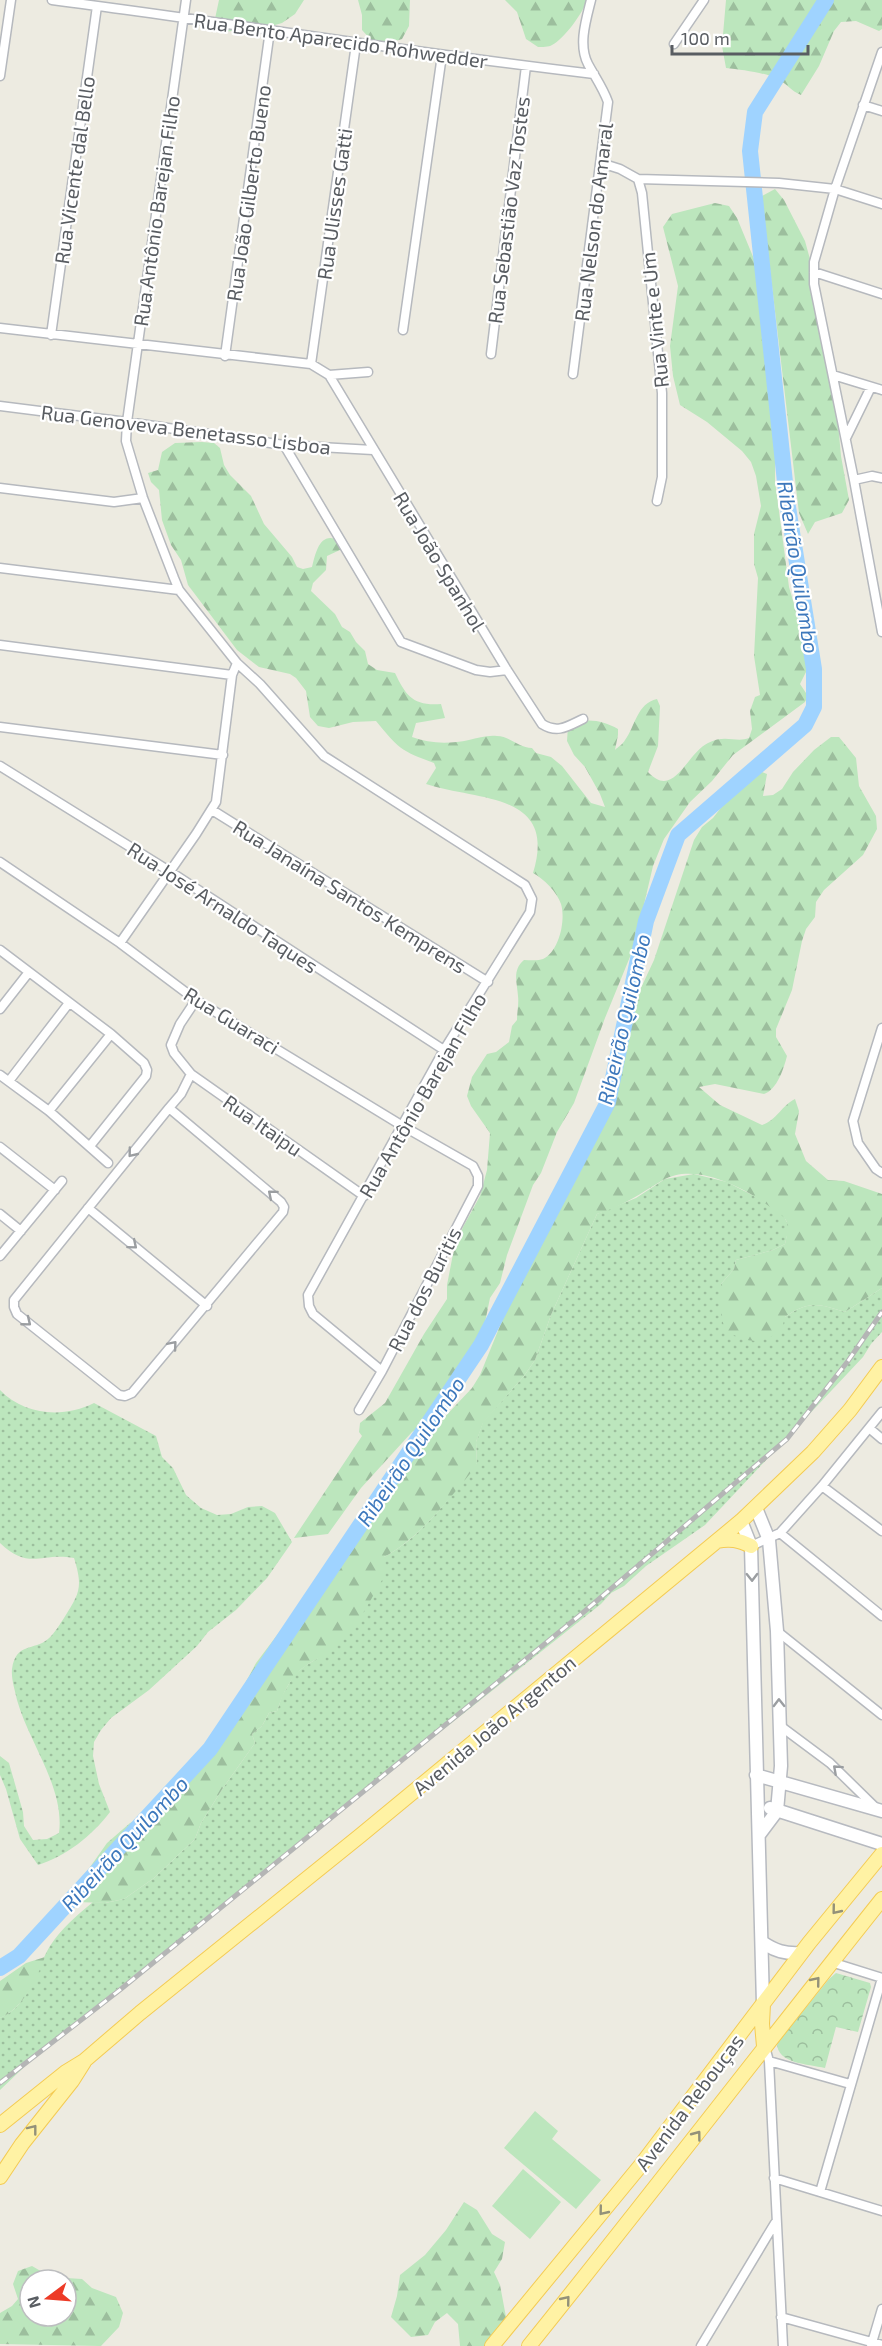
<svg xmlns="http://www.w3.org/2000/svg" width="882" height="2346" font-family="'Exo 2',sans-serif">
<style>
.grass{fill:url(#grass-dots)}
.forest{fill:url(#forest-firs);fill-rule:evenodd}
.park{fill:url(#park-crowns)}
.pitch{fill:#bce6bd}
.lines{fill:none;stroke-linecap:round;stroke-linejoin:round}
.river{stroke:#9fd3ff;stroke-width:16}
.street-casing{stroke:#b6b9be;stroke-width:11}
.secondary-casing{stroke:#b7bac0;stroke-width:15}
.primary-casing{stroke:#f4cb53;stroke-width:16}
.street{stroke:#fff;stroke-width:8}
.secondary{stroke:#fff;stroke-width:12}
.primary{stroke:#fff2a4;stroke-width:14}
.rail-casing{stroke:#b4b5b5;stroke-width:5}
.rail{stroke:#fff;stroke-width:3;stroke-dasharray:9;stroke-linecap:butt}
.oneway{stroke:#9b9ea1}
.oneway2{stroke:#939179}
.labels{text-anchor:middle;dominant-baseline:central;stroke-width:4.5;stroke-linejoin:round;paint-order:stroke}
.street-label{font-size:20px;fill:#595d62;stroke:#fff}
.water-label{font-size:21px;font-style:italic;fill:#3d78bc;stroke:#fff}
</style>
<defs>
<pattern id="grass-dots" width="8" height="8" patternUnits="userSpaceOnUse" patternTransform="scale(1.5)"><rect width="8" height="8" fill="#bce6bd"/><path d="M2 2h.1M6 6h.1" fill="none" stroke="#9cbe9d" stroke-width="1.8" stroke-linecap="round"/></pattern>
<pattern id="forest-firs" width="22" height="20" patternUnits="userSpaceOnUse" patternTransform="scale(1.5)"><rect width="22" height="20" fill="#bce6bd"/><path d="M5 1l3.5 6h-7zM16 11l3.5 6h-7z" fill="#9cbe9d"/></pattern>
<pattern id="park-crowns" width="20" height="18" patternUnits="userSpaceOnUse" patternTransform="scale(1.5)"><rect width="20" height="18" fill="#bce6bd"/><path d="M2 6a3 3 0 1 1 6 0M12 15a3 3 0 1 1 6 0" fill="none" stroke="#9cbe9d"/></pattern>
</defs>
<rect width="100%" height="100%" fill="#edebe1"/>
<path class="grass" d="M694,1174L727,1182L756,1197L783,1214L789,1227L785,1244L773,1250L736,1260L734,1269L721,1284L722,1298L785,1317C810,1300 818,1304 845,1312L882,1288V1332L871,1344L863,1357L705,1525L646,1566L624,1586L611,1593L601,1604L82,2017L83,2020L41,2051L0,2090V2018C30,2005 35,1971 50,1946C61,1929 77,1915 93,1902L105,1903L124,1899L154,1878L195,1839L201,1823L223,1788L255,1743L252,1734L262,1726L269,1713L277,1711L282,1696L294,1675L305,1666L334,1648L384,1557C423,1536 450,1497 477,1463L476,1442L483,1422L524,1376L535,1360L551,1315L597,1214L636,1198L665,1179Z
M0,1390C25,1416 64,1418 94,1403L156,1436L162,1457L173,1468L186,1495L201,1508L217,1515L231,1514L248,1507L262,1506L275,1513L292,1542L267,1578L236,1610L208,1632L197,1646L149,1690L111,1718L101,1730L94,1742L93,1756L99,1784L110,1812C93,1835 65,1857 38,1865L20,1839L6,1789L0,1775V1756L9,1763L23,1812L24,1826L33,1840L47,1839L59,1833C65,1788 29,1743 17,1700C15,1690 11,1679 12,1669C16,1642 34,1651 48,1639C55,1633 59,1625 64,1618C80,1593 83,1587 74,1558C40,1552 30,1571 0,1543Z"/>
<path class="forest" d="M219,0H304L295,14L282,23L268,27L223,32L213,28Z
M358,0H410L409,26L402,39L386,44L373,42L362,30V15Z
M505,0H587C583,13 564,39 552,45C549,47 542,47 538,47L526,39L517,12Z
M726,0H882V29L879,31L856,21L841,22L834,31L819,66L801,95C791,91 786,83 778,79C763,72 742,70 726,68L722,46Z
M775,189L784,200L805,241L813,270L816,317L835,390L841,456L849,500L842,513L815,522L808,534L799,513L763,210L762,196Z
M715,203L729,206L737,218L754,259L769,365L781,408L780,423L775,451V481L789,587L811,662L800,684L808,696L805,702L733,755L712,781L690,802L664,839L653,866L634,947L605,1018L574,1103L557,1132L541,1173L533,1185L507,1255L500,1283L490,1298L482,1337L466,1371L424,1424L412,1432L361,1488L328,1534L294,1538L362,1436L359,1432L360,1423L385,1403L424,1334L447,1299V1285L453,1254L463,1227L480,1196L487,1170L490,1133L471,1106L467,1096L472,1077L487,1054L496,1052L509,1042L512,1026L517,1020C517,1012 519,1004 518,996C517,982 512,970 524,960C530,960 538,961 543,959C559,952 566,920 561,904C557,892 544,879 533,873C558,792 478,801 426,784L436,768L434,763C401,751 398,748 376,721L353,722L329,728L318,726L310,717L306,691L296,678L290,674L259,667L237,650L188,585L181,560L171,545L162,520L159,490L151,482L148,473L158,470L162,452L175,443L202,442L214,443L220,448L224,465L230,475L251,496L264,524L292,557L297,567L303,569L312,567C316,552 320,530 340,541L342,549L327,556L326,570L313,583L311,591L335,614L342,627L350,632L356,642L365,651L368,664L377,670L395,673C406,696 413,706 441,704L445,718L416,723L412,737C430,744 450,744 469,740C478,738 487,735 497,736C509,736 519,748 532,748L536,753L551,757L562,766L591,803L605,807L600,794L585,767L574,755L567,741L568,726C584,717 602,720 618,729V735L615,750C618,747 623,744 625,740C635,727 637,703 657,699L660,706L658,746L648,772C674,800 686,754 708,743C725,734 736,743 749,738L752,729L750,711L755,697L760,695L754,656L758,578L754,564V534L761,506L756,476L751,462L742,451L707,422L680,405L673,376L670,346L678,286L663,227L672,214Z
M831,737H839L856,758L859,786L876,816L877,829L863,855L824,890L816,902L815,917L806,929L802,941L792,990L776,1029V1037L787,1056C784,1068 777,1090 764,1094L715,1084L699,1087L720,1105L762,1125C777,1120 782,1105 795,1099L799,1111L795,1134L806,1161L828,1180L844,1181L882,1194V1288L845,1312C818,1304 810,1300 785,1317L781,1332C757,1344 748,1344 725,1330L721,1315V1284L734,1269L736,1260L773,1250L785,1244C791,1217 787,1219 766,1204C741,1186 694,1162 663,1180C641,1193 622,1207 597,1214L551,1315L535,1360L524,1376L483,1423L476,1442L477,1463L474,1469C447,1501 421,1537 384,1557L386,1567L385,1575C370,1600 357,1629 335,1648C327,1655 315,1659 307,1665C291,1675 283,1693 277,1711L269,1713L262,1726L252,1734L255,1743L223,1788L201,1823L195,1839L154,1878L124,1899L105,1903L77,1902L74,1895L76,1887L107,1843L130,1823L152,1813L174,1791L220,1730L256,1663L299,1606L346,1536L362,1520L439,1423L472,1388L480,1375L506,1311L508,1296L530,1257L568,1170L583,1145L616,1081L640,990L654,960L694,840L702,827L713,818L754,765V769L767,774L763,796L773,795L782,789L793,772L814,750Z
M45,1957C36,1979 24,2008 0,2018V1981L26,1963Z
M464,2202L477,2210L492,2234L505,2242L502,2259L494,2272L500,2285L506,2317L485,2346H460L458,2324L447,2313L435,2322L428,2335L411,2337L391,2317L397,2296L400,2275L425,2255L446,2230Z
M32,2266L51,2277L82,2279L92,2288L116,2297L123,2313L119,2327L101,2346L0,2344V2313L12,2306L18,2299L13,2284L18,2271ZM30,2280H66V2316H30Z"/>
<path class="park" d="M836,1973L870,1983L871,1987L858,2032L836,2027L825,2068C808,2064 777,2064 777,2043L829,1979Z"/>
<path class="pitch" d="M535,2111L558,2131L552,2139L601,2180L576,2209L504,2148Z
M523,2169L561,2202L530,2239L492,2206Z"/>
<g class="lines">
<path class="river" d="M0,1968L19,1956L210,1749L481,1345L608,1102L646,921L678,835L805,725L814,707V669L787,501L750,151L755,112L826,0"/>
<g class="street-casing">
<path id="street" d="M52,0C233,23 413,53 594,74
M186,0L127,422L126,441L143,498L174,578L179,590L237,663L260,684L324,756L525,885L532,899L530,912L444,1050L308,1295L309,1306L313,1314L382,1371
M674,44L704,0
M882,52L835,189L814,262V284L854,480L882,632
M0,76L11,0
M863,105L882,111
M601,163L620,169L638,179L642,193L662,393V477L657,501
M638,179L779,183L835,189L882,204
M814,272L882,294
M0,328L311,364L329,375L507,670L542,724C558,734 568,726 583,719
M403,330L442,55
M51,335L97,6
M491,354L526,66
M225,356L270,30
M311,364L356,44
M573,374L608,102C603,88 595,77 588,64C578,45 586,20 591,0
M329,375L368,372
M833,375L882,390
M0,406L127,422L284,445L373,450
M846,438L871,387
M284,445L401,642L476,670L490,672L507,670
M854,480L872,476L882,478
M0,488L114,502L143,498
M0,568L179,590
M0,645L232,675
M0,727L223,755
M0,766L169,871L444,1050
M212,810L488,982
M0,862L120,943L196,1000L401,1125L473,1166L478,1176V1186L382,1371L359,1410
M120,943L196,834L216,802L232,675L237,663
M0,950L111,1034L144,1063L147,1070L146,1076L90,1146
M196,1000L180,1024L171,1045L174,1053L191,1074L364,1196
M0,1009L29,972
M882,1028L853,1121L858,1143L876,1169L882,1173
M0,1075L49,1111L108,1163
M9,1081L69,1003
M169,1108L281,1202L284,1207L283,1212L132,1393L125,1396L119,1395L17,1314L14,1307V1300L169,1108L181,1094L191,1074
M49,1111L111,1034
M0,1147L55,1190
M88,1208L207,1306
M0,1214L21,1231
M0,1256L62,1181
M869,1428L882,1439
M822,1486L882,1531
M780,1533L882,1616
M751,1546L780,1533L822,1486L882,1412
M777,1631L882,1715
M779,1725L830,1763L876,1808
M831,1962L882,1978
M765,2047L769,2061L783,2346
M769,2061L850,2084
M774,2178L882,2211
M820,2192L882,1978
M781,2317L882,2345
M701,2346L775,2223
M871,2346L882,2309"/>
</g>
<g class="secondary-casing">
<path id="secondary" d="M756,1508L769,1540L777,1631L781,1766L777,1811L759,1835
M741,1521L751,1546L763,2004
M756,1775L882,1811
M770,1808L882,1844
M762,1942C775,1951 785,1954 801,1953"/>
</g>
<g class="primary-casing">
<path id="primary" d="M717,1541C730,1538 739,1540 751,1546
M763,2004L762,2024L764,2046
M0,2125L66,2072L84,2061L140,2013L361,1835L741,1521L813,1452L850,1410L882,1367
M0,2177L22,2144L72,2081L84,2062
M492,2346L641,2165L809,1943L882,1854
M529,2346C648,2198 764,2047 882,1899"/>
</g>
<use href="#street" class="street"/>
<use href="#secondary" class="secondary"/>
<use href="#primary" class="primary"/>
<g class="rail-casing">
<path id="rail" d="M0,2083L121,1989L579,1616L787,1439L848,1361L882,1312"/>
</g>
<use href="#rail" class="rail"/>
</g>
<defs><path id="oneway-chevron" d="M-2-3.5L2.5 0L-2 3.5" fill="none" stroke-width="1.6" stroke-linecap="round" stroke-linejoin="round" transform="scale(1.5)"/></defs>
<g class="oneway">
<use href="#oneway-chevron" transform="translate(132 1153) rotate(129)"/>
<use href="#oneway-chevron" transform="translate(272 1194) rotate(-140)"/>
<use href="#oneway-chevron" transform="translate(133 1245) rotate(40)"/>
<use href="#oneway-chevron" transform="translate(27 1322) rotate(39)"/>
<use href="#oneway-chevron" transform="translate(173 1345) rotate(-50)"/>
<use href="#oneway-chevron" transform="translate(752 1577) rotate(89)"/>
<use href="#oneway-chevron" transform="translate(779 1703) rotate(-91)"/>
<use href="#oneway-chevron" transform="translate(837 1769) rotate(-138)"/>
</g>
<g class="oneway2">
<use href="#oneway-chevron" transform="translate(836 1910) rotate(129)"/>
<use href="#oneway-chevron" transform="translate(816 1981) rotate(-51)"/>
<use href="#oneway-chevron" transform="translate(33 2129) rotate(-52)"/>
<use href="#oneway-chevron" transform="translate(697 2135) rotate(-53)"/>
<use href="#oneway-chevron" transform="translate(603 2211) rotate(129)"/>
<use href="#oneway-chevron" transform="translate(566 2300) rotate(-51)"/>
</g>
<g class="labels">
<g class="street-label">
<text transform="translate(341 40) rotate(8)">Rua Bento Aparecido Rohwedder</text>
<text transform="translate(74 170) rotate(-82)">Rua Vicente dal Bello</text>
<text transform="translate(248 193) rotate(-82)">Rua João Gilberto Bueno</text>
<text transform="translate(334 204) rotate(-82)">Rua Ulisses Gatti</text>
<text transform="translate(508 210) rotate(-83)">Rua Sebastião Vaz Tostes</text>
<text transform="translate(156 211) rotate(-82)">Rua Antônio Barejan Filho</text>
<text transform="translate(593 222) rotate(-83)">Rua Nelson do Amaral</text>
<text transform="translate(654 320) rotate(-96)">Rua Vinte e Um</text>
<text transform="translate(186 429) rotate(7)">Rua Genoveva Benetasso Lisboa</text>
<text transform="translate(440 561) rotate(59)">Rua João Spanhol</text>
<text transform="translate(350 896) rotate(32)">Rua Janaína Santos Kemprens</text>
<text transform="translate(223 907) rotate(33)">Rua José Arnaldo Taques</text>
<text transform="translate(232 1020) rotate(32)">Rua Guaraci</text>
<text transform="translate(422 1095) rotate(-60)">Rua Antônio Barejan Filho</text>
<text transform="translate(263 1125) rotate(35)">Rua Itaipu</text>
<text transform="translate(424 1289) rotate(-63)">Rua dos Buritis</text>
<text transform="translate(494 1725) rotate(-40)">Avenida João Argenton</text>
<text transform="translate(689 2102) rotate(-53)">Avenida Rebouças</text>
</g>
<g class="water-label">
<text transform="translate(799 567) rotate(81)">Ribeirão Quilombo</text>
<text transform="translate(623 1019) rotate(-77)">Ribeirão Quilombo</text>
<text transform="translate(410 1451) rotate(-56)">Ribeirão Quilombo</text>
<text transform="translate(124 1843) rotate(-47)">Ribeirão Quilombo</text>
</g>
</g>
<g transform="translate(48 2298) rotate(254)"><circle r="28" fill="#ffffff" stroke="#bdbec0" stroke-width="1.5"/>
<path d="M0-4.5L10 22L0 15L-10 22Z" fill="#ed3b27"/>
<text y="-9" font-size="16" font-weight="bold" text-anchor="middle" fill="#595d62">N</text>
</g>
<path d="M672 45v9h136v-9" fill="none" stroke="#595d62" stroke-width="3"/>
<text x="681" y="45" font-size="18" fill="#595d62" stroke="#ffffff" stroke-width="4.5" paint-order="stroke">100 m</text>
</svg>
